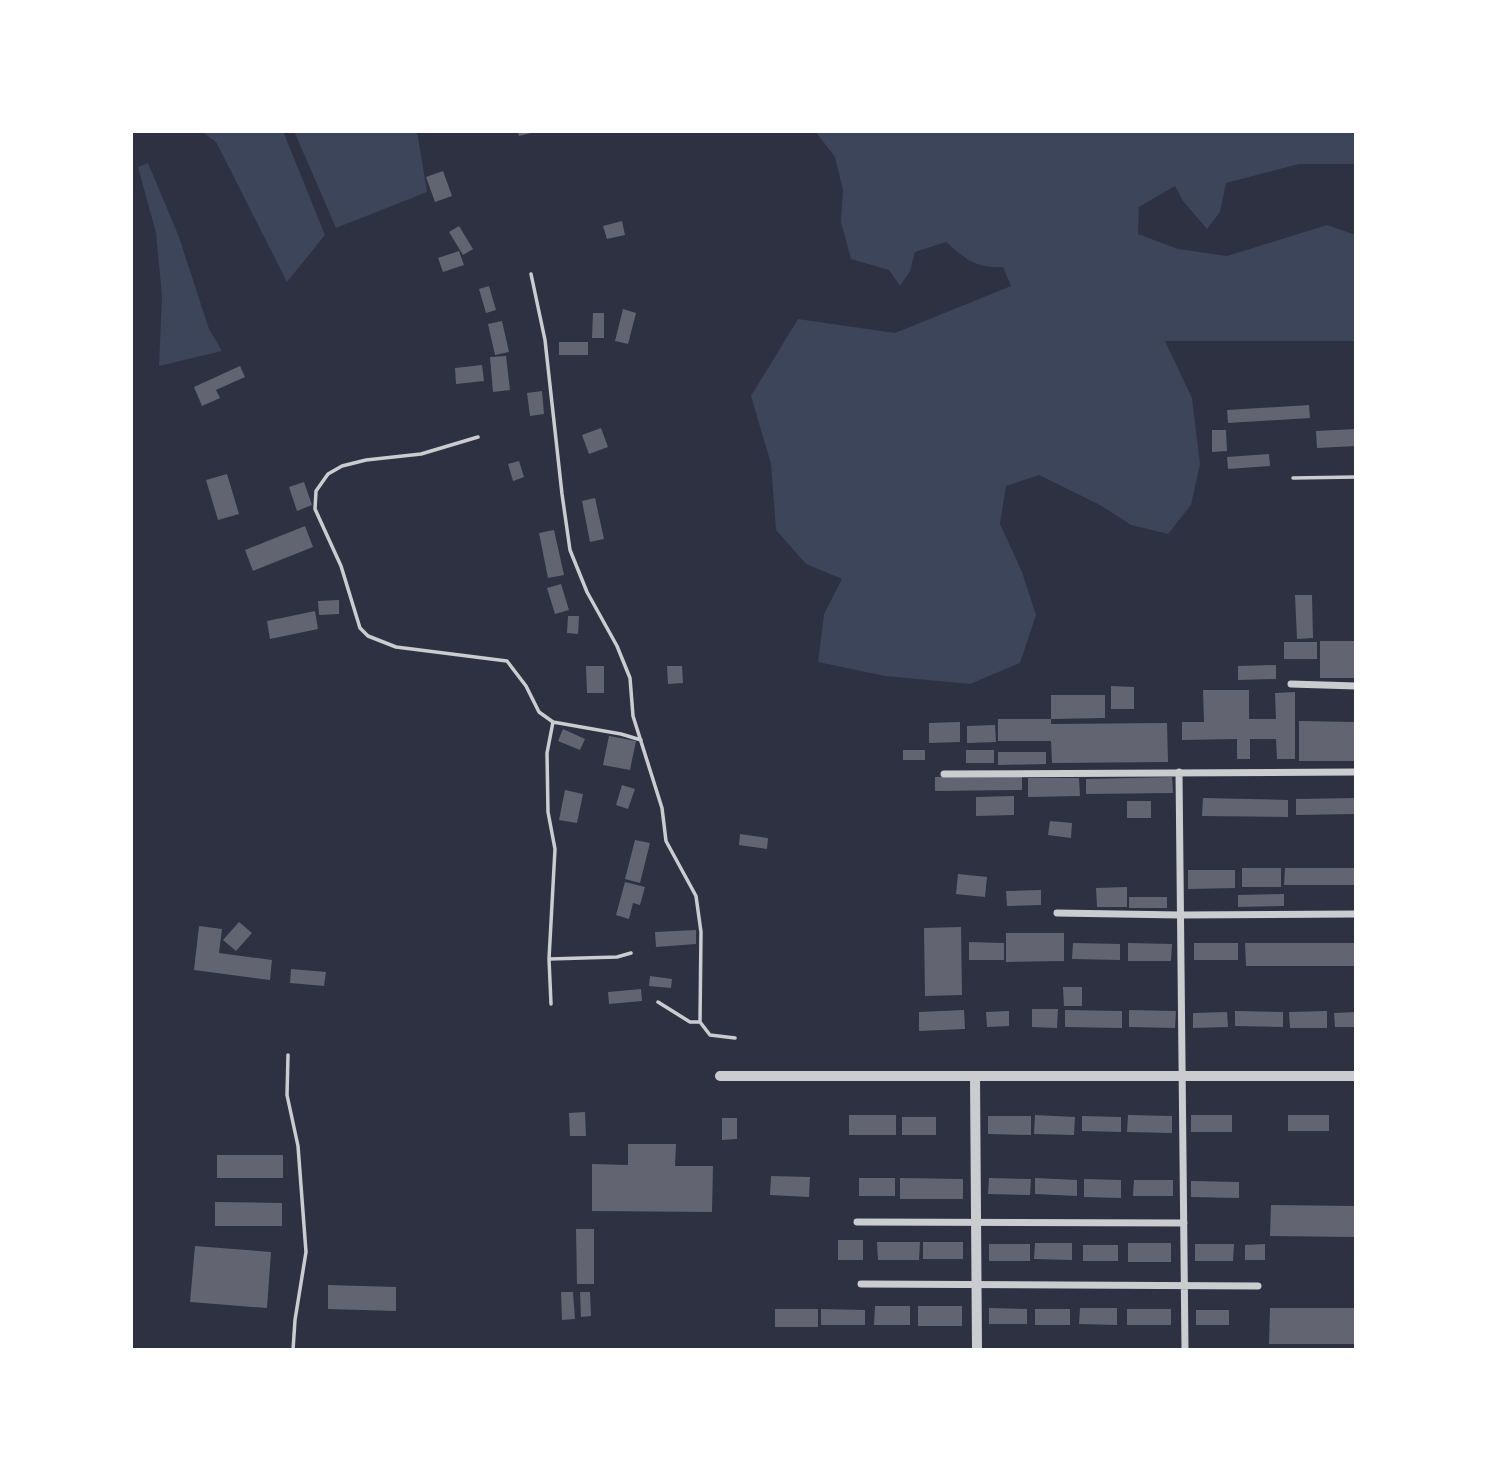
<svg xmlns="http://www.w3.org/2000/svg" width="1487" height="1481" font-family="Overpass,sans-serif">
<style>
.green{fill:#3c4559}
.building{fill:#626471}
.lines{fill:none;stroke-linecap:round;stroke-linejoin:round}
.service{stroke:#caccd0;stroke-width:3.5}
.minor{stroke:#caccd0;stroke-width:7}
.tertiary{stroke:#caccd0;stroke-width:10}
</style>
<rect width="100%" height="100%" fill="#2d3142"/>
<path class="green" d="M201,131H283L325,235L287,282L216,142Z
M294,131H417L427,192L336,228Z
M815,131H1356V164H1299L1226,183L1220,212L1207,229L1183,201L1175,186L1139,207L1138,234L1178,249L1227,256L1327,225L1356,235V341H1165L1192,398L1200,464L1191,505L1168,534L1131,525L1100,505L1039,475L1006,486L1000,524L1022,572L1036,615L1020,663L970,684L885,676L818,662L824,614L842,579L806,564L776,530L771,464L751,396L798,319L895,333L1011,286L1003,267C974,268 967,260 946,242L915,252L910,271L900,286L889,270L851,259L841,222L843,190L835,157Z
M148,163L179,237L209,329L222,351L159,366L162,296L156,233L138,167Z"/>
<path class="building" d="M518,131H535V132L519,136Z
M443,171L452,196L435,202L426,177Z
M622,221L625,235L607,239L603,226Z
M459,226L473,249L463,255L449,232Z
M459,251L464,265L443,272L438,258Z
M489,286L496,310L486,313L479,289Z
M623,309L636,313L628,344L615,341Z
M593,313H604V338H592Z
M502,321L509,352L495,355L488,324Z
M559,342H588V355H559Z
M506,356L510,390L493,392L490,357Z
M482,365L484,381L456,384L455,368Z
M240,366L245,377L216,390L220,398L202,406L194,387Z
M542,391L544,414L530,416L527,393Z
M1309,405L1310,418L1228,423L1227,410Z
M601,428L608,447L589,454L582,435Z
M1356,429V446L1317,448L1316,431Z
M1212,430H1226L1227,451L1212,452Z
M1269,454L1270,466L1228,469L1227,457Z
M519,461L524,477L513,481L508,464Z
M227,474L239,514L218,520L206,480Z
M304,482L312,505L297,511L289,487Z
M595,498L604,539L590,542L582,501Z
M305,526L313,547L253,571L245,550Z
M554,530L564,575L548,578L539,533Z
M561,584L569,610L555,614L547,588Z
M1295,595H1312L1313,638L1297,639Z
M339,600V614L319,615L318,601Z
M315,611L318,629L270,639L267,621Z
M568,616H579L578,634L567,633Z
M1320,641H1356V678H1320Z
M1284,642H1317V659H1284Z
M1276,665V679L1238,680V666Z
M586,666H604V693H587Z
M667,666H682L683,683L668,684Z
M1111,686L1134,687V709H1111Z
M1203,690H1249V719H1276L1275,693L1295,692V759H1277L1276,739H1250V759H1237V739L1182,740V722H1204Z
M1051,695H1105V718L1051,719Z
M998,719H1051V724L1167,723L1168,762L1052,763L1051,741H998Z
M1299,721L1356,722V761H1299Z
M960,722V742L929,743V723Z
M995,725L996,742L967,743V726Z
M563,729L585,739L580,750L558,741Z
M609,736L636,741L630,770L603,765Z
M903,750H925V760H903Z
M966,750H994V763H966Z
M998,752H1046V764L998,765Z
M1022,776V790L935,791V777Z
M1172,777L1173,793L1086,794V779Z
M1028,778H1079L1080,796L1028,797Z
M622,785L635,789L628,809L616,805Z
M565,790L583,794L577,823L559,820Z
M1014,796V815L976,816V797Z
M1203,798L1288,800V817L1202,816Z
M1356,798V814L1296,815V799Z
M1127,801H1151V818H1127Z
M1050,821L1072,823L1071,838L1048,835Z
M740,834L768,838L767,849L739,845Z
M635,840L650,843L640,883L625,879Z
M1242,868H1281V887H1242Z
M1285,868H1356V885H1284Z
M1188,870H1235V888L1188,889Z
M958,874L987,877L985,897L956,894Z
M625,882L645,887L640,905L633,903L629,919L616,915Z
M1127,887V907H1097L1096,888Z
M1041,890V905L1007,906L1006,891Z
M1284,894V906L1238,907V895Z
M1129,897H1167V908H1129Z
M239,922L252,933L236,951L223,940Z
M199,926L222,929L219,953L272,960L270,980L194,970Z
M961,927L962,995L925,996L924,928Z
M696,930V944L656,947L655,932Z
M1006,933H1064V961L1006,962Z
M969,942L1004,943V960H969Z
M1073,943L1120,944V960L1072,959Z
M1128,943L1172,944L1171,961H1128Z
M1194,943H1238V960H1194Z
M1245,943H1356V966H1246Z
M291,969L326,972L324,986L290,983Z
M650,976L672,979L671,988L649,986Z
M1063,987H1082V1006H1064Z
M641,989L642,1001L609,1004L608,992Z
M1032,1009H1058L1057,1028L1032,1027Z
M964,1010L965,1029L919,1031V1012Z
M1065,1010L1122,1011V1028L1065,1027Z
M1129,1010L1176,1011L1175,1028L1129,1027Z
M1009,1011V1026L987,1027L986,1012Z
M1235,1011L1283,1012V1027L1235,1026Z
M1327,1011V1028H1290L1289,1012Z
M1227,1012L1228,1027L1193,1028V1013Z
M1356,1012V1027H1335L1334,1013Z
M585,1112L586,1136H570L569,1113Z
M849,1115H896V1135H849Z
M1035,1115L1075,1117L1074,1135L1034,1134Z
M1128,1115L1172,1116V1133L1127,1132Z
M1191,1115H1232V1132H1191Z
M1288,1115H1329V1131H1288Z
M988,1116H1031V1135L988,1134Z
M1082,1116L1121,1117V1132L1082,1131Z
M902,1117H936V1135H902Z
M722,1118H737V1139L722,1140Z
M628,1144H676L675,1166H713L712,1212L592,1211V1164L628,1165Z
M217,1155H283V1178H217Z
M771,1176L810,1177L809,1197L770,1195Z
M859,1178H895V1196H859Z
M900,1178L963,1179V1199H900Z
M989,1178L1031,1179L1030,1195L988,1194Z
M1035,1178L1077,1180V1196L1035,1194Z
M1084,1179L1121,1180V1198L1084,1197Z
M1134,1180H1173V1196H1133Z
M1191,1181L1239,1182V1198L1191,1197Z
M215,1202L282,1203V1226H215Z
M1271,1205L1356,1206V1237L1270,1236Z
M576,1229H594V1284H577Z
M838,1240H863V1260H838Z
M877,1242H920L919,1260H878Z
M923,1242H963V1259H923Z
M1035,1243H1072V1260L1034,1259Z
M1128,1243H1171V1262H1128Z
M989,1244H1030V1261H989Z
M1195,1244H1234L1233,1261H1195Z
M1265,1244V1260H1245V1245Z
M1083,1245H1118V1261H1083Z
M195,1246L271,1252L267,1308L190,1302Z
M328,1285L396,1287V1311L328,1309Z
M561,1292H573L575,1319L562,1320Z
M580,1292H590L591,1316L581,1317Z
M875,1306H910V1325H874Z
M918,1306H962V1326H918Z
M989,1308L1027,1309V1324H989Z
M1080,1308H1117V1325L1079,1324Z
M1270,1308H1356V1344H1269Z
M775,1309H818V1327H775Z
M821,1309L865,1310V1325H821Z
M1035,1309H1070V1325H1035Z
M1127,1309H1171V1325H1127Z
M1196,1310H1229V1325H1196Z"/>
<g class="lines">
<path class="service" d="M531,274L545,340L562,494L570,550L587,592L617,646L630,678L633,716L662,808L666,841L696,896L701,932L700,1022L710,1035L735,1038
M478,437L421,454L366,460L342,466L328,474L316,491L315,509L341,566L360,628L368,636L396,647L507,661L526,686L539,712L553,722L621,734L641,740
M1293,478L1356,477
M549,959L617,957L631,953
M658,1002L690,1022H700
M551,1004L549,959L555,849L548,812L547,753L553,722
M288,1055L287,1095L298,1146L306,1252L295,1320L293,1350"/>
<path class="minor" d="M1291,684L1356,686
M1179,772L1185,1350
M944,774L1356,772
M1057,913L1180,915L1356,914
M857,1222L1184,1223
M861,1284L1258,1286"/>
<path class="tertiary" d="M720,1076H1356
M975,1078L977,1350"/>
</g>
<rect width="1487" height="1481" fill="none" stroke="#ffffff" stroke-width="266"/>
</svg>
